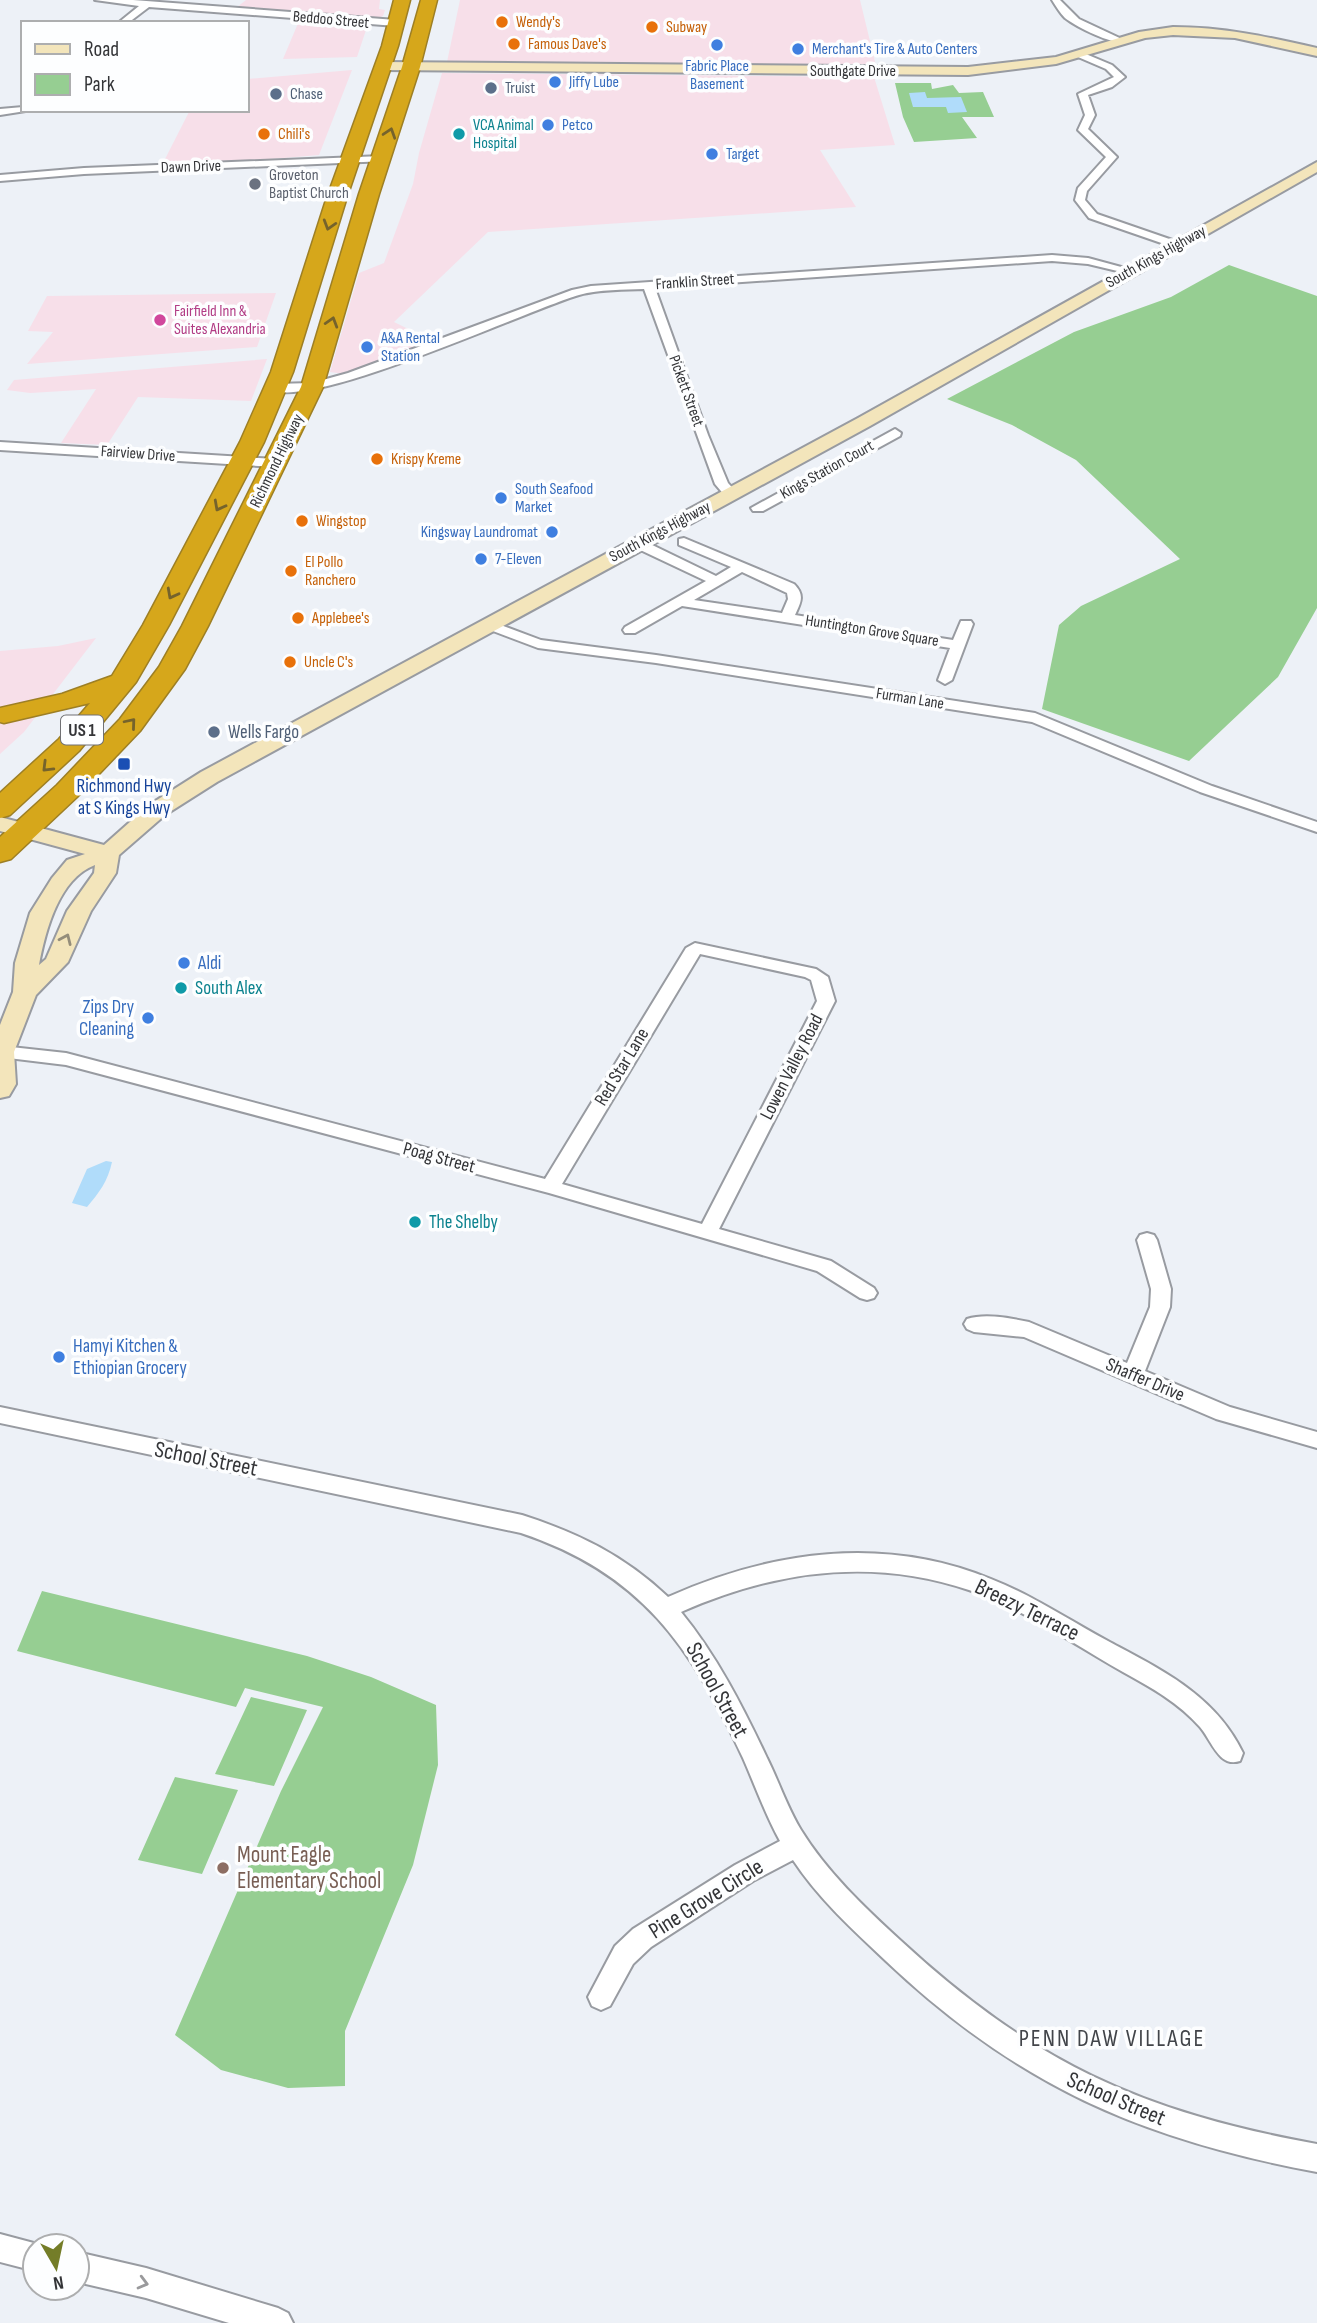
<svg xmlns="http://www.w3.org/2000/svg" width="1317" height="2323" font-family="'Sofia Sans Condensed',sans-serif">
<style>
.commercial{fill:#f7dfe9}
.green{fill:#96ce92}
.water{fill:#b0dcfa}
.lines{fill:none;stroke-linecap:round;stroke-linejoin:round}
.street-casing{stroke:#989ba1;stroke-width:4}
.secondary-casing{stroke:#989ba1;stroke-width:4}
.highway-casing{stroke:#9d7f25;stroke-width:3}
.street{fill:#fff;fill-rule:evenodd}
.secondary{fill:#f3e5bb;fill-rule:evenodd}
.highway{fill:#d6a71b;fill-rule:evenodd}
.oneway{stroke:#75632c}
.oneway2{stroke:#948d7a}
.oneway3{stroke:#9a9a9c}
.food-dot{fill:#e8710a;stroke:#fdfeff;stroke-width:2.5}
.shop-dot{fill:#3f7fe0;stroke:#fdfeff;stroke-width:2.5}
.service-dot{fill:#5c6f8a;stroke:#fdfeff;stroke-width:2.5}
.culture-dot{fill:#0f9aa8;stroke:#fdfeff;stroke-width:2.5}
.worship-dot{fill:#6b7280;stroke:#fdfeff;stroke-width:2.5}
.hotel-dot{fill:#d1479c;stroke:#fdfeff;stroke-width:2.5}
.transit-dot{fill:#1a4fb4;stroke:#fdfeff;stroke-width:2.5}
.education-dot{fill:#8d6e63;stroke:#fdfeff;stroke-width:2.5}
.labels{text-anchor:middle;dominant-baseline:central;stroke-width:7;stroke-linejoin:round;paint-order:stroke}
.far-street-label{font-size:16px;fill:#343538;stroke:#fdfeff}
.far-food-label{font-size:16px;fill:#c56008;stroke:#fdfeff;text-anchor:start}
.far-shop-label{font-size:16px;fill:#366cbe;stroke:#fdfeff;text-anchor:start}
.far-service-label{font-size:16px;fill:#4e5e75;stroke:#fdfeff;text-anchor:start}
.far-culture-label{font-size:16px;fill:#0d838f;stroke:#fdfeff;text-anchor:start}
.far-worship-label{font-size:16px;fill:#5b616d;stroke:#fdfeff;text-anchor:start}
.far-hotel-label{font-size:16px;fill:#b23c85;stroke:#fdfeff;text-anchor:start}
.shield{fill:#fdfeff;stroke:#707174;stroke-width:2}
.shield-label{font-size:18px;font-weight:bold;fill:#343538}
.service-label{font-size:19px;fill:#4e5e75;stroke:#fdfeff;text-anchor:start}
.transit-label{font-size:19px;fill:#164399;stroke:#fdfeff}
.shop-label{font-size:19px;fill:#366cbe;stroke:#fdfeff;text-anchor:start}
.culture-label{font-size:19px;fill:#0d838f;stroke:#fdfeff;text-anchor:start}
.street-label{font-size:19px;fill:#343538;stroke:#fdfeff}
.near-street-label{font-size:23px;fill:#343538;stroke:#fdfeff}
.near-education-label{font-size:23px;fill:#785e54;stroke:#fdfeff;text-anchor:start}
.near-neighbourhood-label{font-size:24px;letter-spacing:2px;fill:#42454a;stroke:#fdfeff}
</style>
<rect width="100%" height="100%" fill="#edf1f7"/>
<path class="commercial" d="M246,0H380L379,9L385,10L383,16L375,19L236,8Z
M460,0H860L876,66L447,62Z
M299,21L366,30L357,57L283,59Z
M352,70L319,155L247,161L163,163L190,110H247V79Z
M442,73L874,77L895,145L820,150L856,207L488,232L394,322L437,343L345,374L330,372L359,273L384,263L413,184L419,153Z
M276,293L257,347L27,364L53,332L28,331L47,296Z
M267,359L251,401L138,397L107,445L61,443L96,389L30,393L7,390L14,380Z
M96,638L24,732L0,754V651L58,646Z"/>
<path class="green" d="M895,83H931L932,89L953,85L959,93L983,92L994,117H962L977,138L914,142L903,117Z
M1229,265L1317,296V608L1278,677L1189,761L1042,709L1059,625L1081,606L1180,559L1076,460L1012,425L947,399L1074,332L1171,297Z
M42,1591L307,1656L371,1677L436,1705L438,1765L413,1865L345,2031V2086L288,2088L221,2070L175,2035L281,1791L323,1707L245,1688L236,1707L17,1651Z
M251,1697L307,1710L274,1786L215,1774Z
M175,1777L238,1790L202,1874L138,1860Z"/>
<path class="water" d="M925,92L927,98L961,97L967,112L948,113L946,107H913L909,93Z
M106,1161L112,1162C108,1181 99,1193 87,1207L72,1203L87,1169Z"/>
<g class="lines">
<g class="street-casing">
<path id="street" d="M95,0H133L396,20L401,23L396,26L149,7L128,23H118L139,6Z
M1052,0H1060L1079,19L1126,41C1115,47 1075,26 1065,18C1060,13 1056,6 1052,0Z
M1081,52L1112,65L1125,77L1112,87L1088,95L1095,115L1088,129L1117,157L1087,191L1085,200L1097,214L1181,243V247H1173L1089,218L1075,200L1078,188L1106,157L1078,130L1085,115L1078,94L1114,77L1106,69L1078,57V53Z
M23,107V110H32L0,115V109Z
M382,156L386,157V161L84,174L0,181V175L84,168Z
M1052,255L1088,258L1136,271L1130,274L1088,264L1052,261L655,288L708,435L728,483L738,494L731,498L726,497L715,484L644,289C623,290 600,289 579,295C530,309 302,415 269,388L275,384L312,383L348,373L572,290L591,286Z
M895,429L901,433L900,436L763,511H753L751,508Z
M0,442L276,459L283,463L276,467L0,450Z
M684,538L794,584C805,595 801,602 795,615L953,640L961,621H971L973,624L952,680L945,684L938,680L950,648L682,606L635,633H625L623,630L625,627L706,581L634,547V541H644L716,576L731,567L679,545V539ZM742,572L787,593L788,599L782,613L694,600Z
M490,621L541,640L656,655L1035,713L1212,786L1317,822V832L1200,792L1032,722L656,663L538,648L485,628L483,625Z
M695,943L816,969L828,977L835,1001L719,1229L831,1261L874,1288L877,1293L874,1298L867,1300L860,1298L817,1271L549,1193L66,1065L0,1057L2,1046L66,1053L545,1179L686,948ZM700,954L805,977L811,980L817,1001L702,1224L562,1184Z
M1147,1233L1154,1235L1157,1240L1171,1289L1170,1307L1145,1371L1230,1407L1317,1432V1448L1216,1419L1024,1337L974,1332L967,1329L964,1324L967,1319C985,1313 1010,1318 1029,1322L1127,1363L1150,1307L1151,1289L1137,1240L1140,1235Z
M0,1407L522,1515C578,1533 625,1556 668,1597C771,1551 883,1535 991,1579C1032,1595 1069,1620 1108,1641C1162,1670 1215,1695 1243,1753L1240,1761C1219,1768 1212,1741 1200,1727C1179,1703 1152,1688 1123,1672C1075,1645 1022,1608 969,1590C872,1557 773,1571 681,1612C717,1656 743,1707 767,1758C779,1782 787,1807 801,1830C827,1872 864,1907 900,1940C1032,2062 1141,2112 1317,2144V2172C1140,2139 1017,2085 886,1961C853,1930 818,1898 793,1860L753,1881L651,1947L633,1964L610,2006L601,2010L592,2006L588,1997L615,1946L633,1929L735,1865L780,1841C765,1814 755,1785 743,1758C691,1646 641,1573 521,1533L0,1423Z
M0,2234L45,2246H35V2271L0,2262Z
M77,2252L146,2268L278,2308L288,2313L293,2323H229L146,2298L77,2282Z"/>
</g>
<g class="secondary-casing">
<path id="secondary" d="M1173,27C1223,27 1269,37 1317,48V56L1235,38L1173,35L1145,38L1056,64L968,75L383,70L377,66L383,62L968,67L1056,57L1139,32Z
M1317,162V172L870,426L217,782L165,815L119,855L116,873L91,911L68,962L36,995L14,1052L16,1084L9,1096L0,1098V1025L13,992L15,963L30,913L52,878L67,860L85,854L0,831V817L104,845L149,805L201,772L858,418ZM95,865L94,873L67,911L46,959L39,965C45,932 59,878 95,865Z"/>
</g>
<g class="highway-casing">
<path id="highway" d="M394,0H410L398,46L346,200L293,372L264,442L169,625L136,682L79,751L10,815L0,818V793L59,739L90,703L4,723L0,722V708L62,694L112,676L143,625L240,442L271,372L326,200L382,46Z
M421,0H437L420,67L379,194L323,387L208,626L185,669L140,731L77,797L11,859L0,862V837L57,785L120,719L159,667L182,626L301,387L359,194L402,67Z"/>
</g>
<use href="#street" class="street"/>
<use href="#secondary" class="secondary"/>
<use href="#highway" class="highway"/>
</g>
<defs><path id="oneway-chevron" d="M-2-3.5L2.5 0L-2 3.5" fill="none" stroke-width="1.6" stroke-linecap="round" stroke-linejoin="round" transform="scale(1.75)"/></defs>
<g class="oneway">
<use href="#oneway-chevron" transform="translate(390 133) rotate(-72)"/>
<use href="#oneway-chevron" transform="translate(329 225) rotate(107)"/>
<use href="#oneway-chevron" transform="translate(332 322) rotate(-73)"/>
<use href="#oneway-chevron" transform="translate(219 506) rotate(118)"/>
<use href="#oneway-chevron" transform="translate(172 594) rotate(118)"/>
<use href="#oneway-chevron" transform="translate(131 723) rotate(-50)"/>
<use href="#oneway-chevron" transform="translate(47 767) rotate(135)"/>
</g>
<use class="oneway2" href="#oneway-chevron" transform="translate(66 939) rotate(-66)"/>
<use class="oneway3" href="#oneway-chevron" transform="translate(143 2283) rotate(15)"/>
<g class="food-dot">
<circle cx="502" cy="22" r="7"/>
<circle cx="652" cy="27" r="7"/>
<circle cx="514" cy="44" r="7"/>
<circle cx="264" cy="134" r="7"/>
<circle cx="377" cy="459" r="7"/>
<circle cx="302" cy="521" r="7"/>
<circle cx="291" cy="571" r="7"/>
<circle cx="298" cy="618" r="7"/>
<circle cx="290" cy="662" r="7"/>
</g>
<g class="shop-dot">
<circle cx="717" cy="45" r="7"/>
<circle cx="798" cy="49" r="7"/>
<circle cx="555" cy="82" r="7"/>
<circle cx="548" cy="125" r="7"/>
<circle cx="712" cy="154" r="7"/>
<circle cx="367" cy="347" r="7"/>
<circle cx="501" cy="498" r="7"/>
<circle cx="552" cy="532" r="7"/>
<circle cx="481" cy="559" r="7"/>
<circle cx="184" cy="963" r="7"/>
<circle cx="148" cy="1018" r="7"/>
<circle cx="59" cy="1357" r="7"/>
</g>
<g class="service-dot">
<circle cx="491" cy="88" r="7"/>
<circle cx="276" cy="94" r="7"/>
<circle cx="214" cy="732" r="7"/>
</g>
<g class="culture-dot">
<circle cx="459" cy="134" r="7"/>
<circle cx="181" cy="988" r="7"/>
<circle cx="415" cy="1222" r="7"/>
</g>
<circle class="worship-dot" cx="255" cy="184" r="7"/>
<circle class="hotel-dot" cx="160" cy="320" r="7"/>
<rect class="transit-dot" x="117" y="757" width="14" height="14" rx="3.5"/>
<circle class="education-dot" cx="223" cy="1868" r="7"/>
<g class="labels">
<g class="far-street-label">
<text transform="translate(331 20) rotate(5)">Beddoo Street</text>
<text x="853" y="71">Southgate Drive</text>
<text transform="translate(191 167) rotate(-2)">Dawn Drive</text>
<text transform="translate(1156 257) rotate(-29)">South Kings Highway</text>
<text transform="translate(695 282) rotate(-4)">Franklin Street</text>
<text transform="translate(686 391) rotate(70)">Pickett Street</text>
<text transform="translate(138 454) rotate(4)">Fairview Drive</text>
<text transform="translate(277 461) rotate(-64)">Richmond Highway</text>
<text transform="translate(827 470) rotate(-29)">Kings Station Court</text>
<text transform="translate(660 532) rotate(-28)">South Kings Highway</text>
<text transform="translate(872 631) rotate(9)">Huntington Grove Square</text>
<text transform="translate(910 699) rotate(9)">Furman Lane</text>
</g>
<g class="far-food-label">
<text x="516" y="22">Wendy's</text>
<text x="666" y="27">Subway</text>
<text x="528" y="44">Famous Dave's</text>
<text x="278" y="134">Chili's</text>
<text x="391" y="459">Krispy Kreme</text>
<text x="316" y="521">Wingstop</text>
<text x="305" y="562">El Pollo<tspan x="305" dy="18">Ranchero</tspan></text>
<text x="312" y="618">Applebee's</text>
<text x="304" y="662">Uncle C's</text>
</g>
<g class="far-shop-label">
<text x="812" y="49">Merchant's Tire &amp; Auto Centers</text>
<text x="717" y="66" text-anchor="middle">Fabric Place<tspan x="717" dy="18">Basement</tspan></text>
<text x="569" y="82">Jiffy Lube</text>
<text x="562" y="125">Petco</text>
<text x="726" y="154">Target</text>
<text x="381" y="338">A&amp;A Rental<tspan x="381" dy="18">Station</tspan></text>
<text x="515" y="489">South Seafood<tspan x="515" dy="18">Market</tspan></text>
<text x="538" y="532" text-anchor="end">Kingsway Laundromat</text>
<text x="495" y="559">7-Eleven</text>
</g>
<g class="far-service-label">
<text x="505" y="88">Truist</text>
<text x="290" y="94">Chase</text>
</g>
<g class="far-culture-label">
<text x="473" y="125">VCA Animal<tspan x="473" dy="18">Hospital</tspan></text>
</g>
<g class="far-worship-label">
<text x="269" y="175">Groveton<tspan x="269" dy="18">Baptist Church</tspan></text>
</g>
<g class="far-hotel-label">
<text x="174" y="311">Fairfield Inn &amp;<tspan x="174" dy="18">Suites Alexandria</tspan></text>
</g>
<rect class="shield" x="61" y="715.5" width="42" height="29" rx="5"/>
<g class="shield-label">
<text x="82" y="730">US 1</text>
</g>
<g class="service-label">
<text x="228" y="732">Wells Fargo</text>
</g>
<g class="transit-label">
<text x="124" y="786">Richmond Hwy<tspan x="124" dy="22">at S Kings Hwy</tspan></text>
</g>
<g class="shop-label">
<text x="198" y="963">Aldi</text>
<text x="134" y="1007" text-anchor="end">Zips Dry<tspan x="134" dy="22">Cleaning</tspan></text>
<text x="73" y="1346">Hamyi Kitchen &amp;<tspan x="73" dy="22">Ethiopian Grocery</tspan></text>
</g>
<g class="culture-label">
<text x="195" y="988">South Alex</text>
<text x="429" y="1222">The Shelby</text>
</g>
<g class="street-label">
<text transform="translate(622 1067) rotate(-59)">Red Star Lane</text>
<text transform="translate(792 1067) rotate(-63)">Lowen Valley Road</text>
<text transform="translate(439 1158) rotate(15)">Poag Street</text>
<text transform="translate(1145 1380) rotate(23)">Shaffer Drive</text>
</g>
<g class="near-street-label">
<text transform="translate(206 1459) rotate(11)">School Street</text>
<text transform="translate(1027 1610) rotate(26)">Breezy Terrace</text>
<text transform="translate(717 1690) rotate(61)">School Street</text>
<text transform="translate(706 1899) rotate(-32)">Pine Grove Circle</text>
<text transform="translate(1116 2099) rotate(23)">School Street</text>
</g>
<g class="near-education-label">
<text x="237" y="1855">Mount Eagle<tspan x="237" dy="26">Elementary School</tspan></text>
</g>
<g class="near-neighbourhood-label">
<text x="1112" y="2038">PENN DAW VILLAGE</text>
</g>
</g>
<rect x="21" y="21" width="228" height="91" fill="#fdfeff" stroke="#adaeaf" stroke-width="2"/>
<rect x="35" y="44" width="35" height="10" fill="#f3e5bb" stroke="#adaeaf" stroke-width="2"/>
<text x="84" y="56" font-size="21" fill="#343538">Road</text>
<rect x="35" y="74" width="35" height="21" fill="#96ce92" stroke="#adaeaf" stroke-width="2"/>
<text x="84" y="91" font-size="21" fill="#343538">Park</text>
<g transform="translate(56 2267) rotate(171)"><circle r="33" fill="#fdfeff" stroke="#adaeaf" stroke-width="2"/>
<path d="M0-5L12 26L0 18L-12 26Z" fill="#747d28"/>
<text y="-10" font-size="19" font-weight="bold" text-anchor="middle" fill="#343538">N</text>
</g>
</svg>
